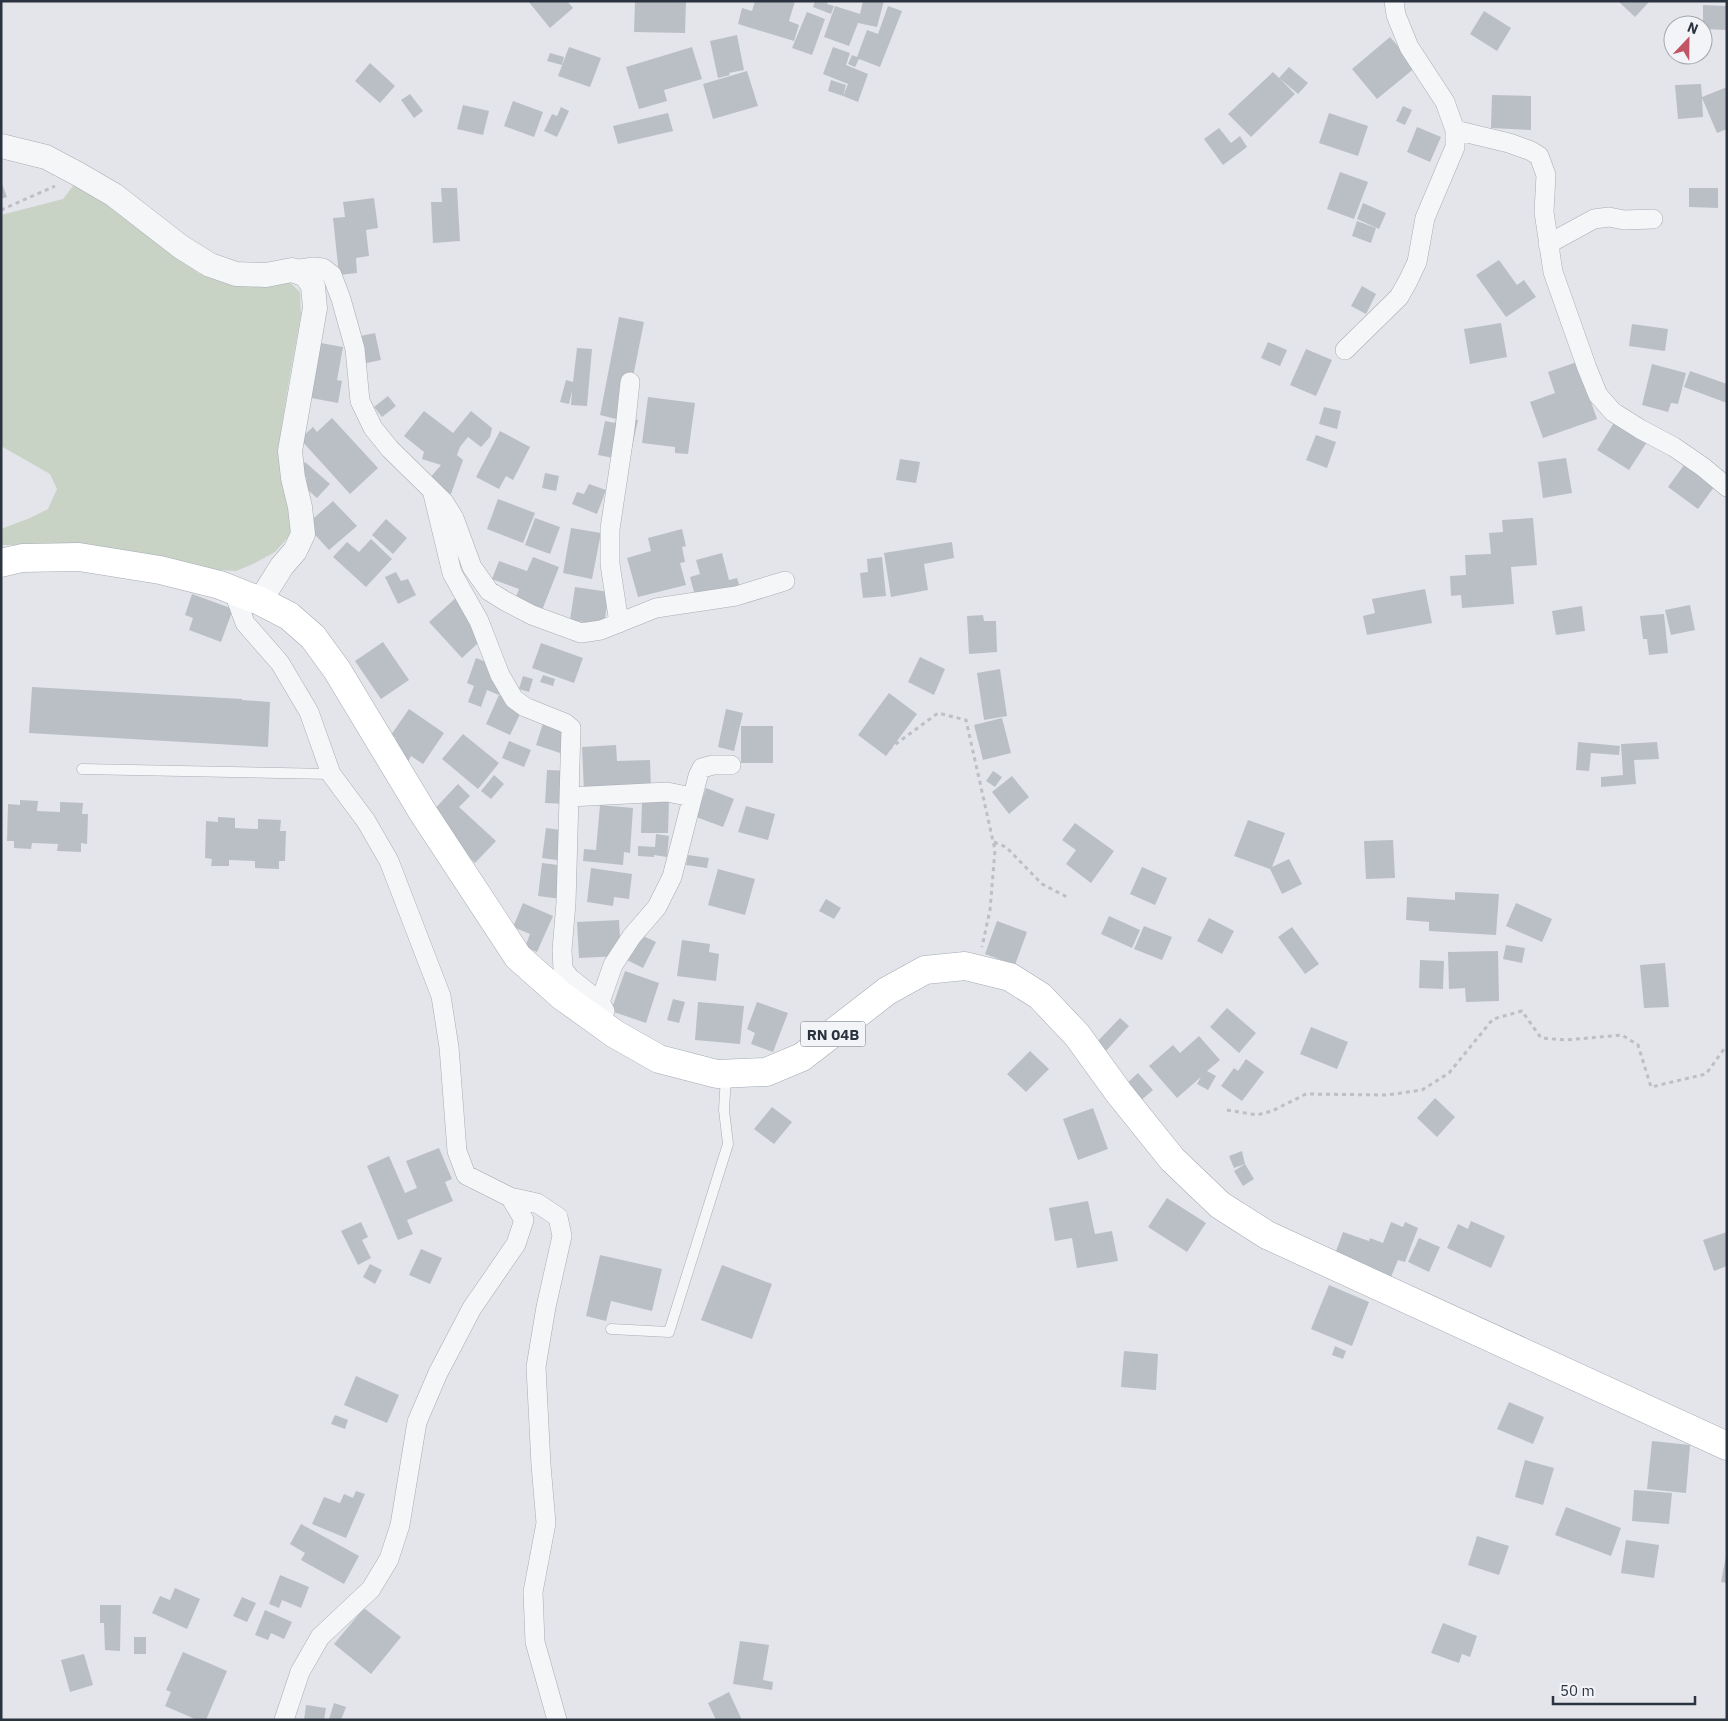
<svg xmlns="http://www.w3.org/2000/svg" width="1728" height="1721" font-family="'IBM Plex Sans',sans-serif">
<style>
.green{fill:#c8d3c5}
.building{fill:#babfc6}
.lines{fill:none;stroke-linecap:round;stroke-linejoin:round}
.service-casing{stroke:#a8acb4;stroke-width:11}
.minor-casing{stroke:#a8acb4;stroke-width:20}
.tertiary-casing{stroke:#a8acb4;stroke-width:25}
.primary-casing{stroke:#a3aab4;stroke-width:29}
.path{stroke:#bdbfc4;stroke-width:3;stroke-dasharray:4 4;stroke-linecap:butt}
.service{stroke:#f5f6f8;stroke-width:10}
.minor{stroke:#f5f6f8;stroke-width:19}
.tertiary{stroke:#f5f6f8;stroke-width:24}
.primary{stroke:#fff;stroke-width:28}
.labels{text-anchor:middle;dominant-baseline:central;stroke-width:4.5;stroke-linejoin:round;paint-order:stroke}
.shield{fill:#f2f4f7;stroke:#676d77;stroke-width:1}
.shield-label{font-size:15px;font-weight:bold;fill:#2c3340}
</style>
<rect width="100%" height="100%" fill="#e3e5ea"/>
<path class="green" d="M73,186H87L198,273L225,282L287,280L300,292L301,315L289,380L278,450L286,490L295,516L290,535L275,552L253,564L236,571L200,569L57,545H1V529L30,518L48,509L57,489L50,474L1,446V215L63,199Z"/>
<path class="building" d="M528,1H567L573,8L550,28Z
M635,1H686L685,33L634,32Z
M755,1H795L789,21L799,25L794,41L738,24L742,8L752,11Z
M815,1H828L827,4L834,6L831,14L813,7Z
M863,1H884L877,27L858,23L849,46L824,37L835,6L860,14Z
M1618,1H1650L1635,17Z
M1703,5L1727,6V30L1703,29Z
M888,6L902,11L880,67L859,59L855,67L848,64L852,55L857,57L867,30L878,34Z
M1484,11L1511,28L1497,51L1470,34Z
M807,12L825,19L812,55L792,48Z
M737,35L744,70L729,73L730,75L718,78L710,41Z
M1390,37L1416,67L1377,99L1352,69Z
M569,47L601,58L590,87L558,76Z
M692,47L702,79L664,90L667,101L639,109L626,67Z
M833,47L850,53L846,65L868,74L858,102L843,96L848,84L823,74Z
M550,53L564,57L562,65L547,61Z
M370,63L395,86L380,103L355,81Z
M1289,67L1308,83L1298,94L1279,78Z
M747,71L758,106L713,119L703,84Z
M1273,72L1295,94L1251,137L1228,114Z
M831,80L846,85L843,96L828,91Z
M1701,84L1702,97L1727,87V129L1717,133L1702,98L1703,117L1678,119L1675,85Z
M410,94L423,111L414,118L401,100Z
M1492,95L1531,96V130L1491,128Z
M513,101L543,112L534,137L504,126Z
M463,105L489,111L483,135L457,129Z
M1403,106L1412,110L1405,125L1396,121Z
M561,107L569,111L557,137L544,131L552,114L557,116Z
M668,113L673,131L618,144L613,126Z
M1329,113L1368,126L1358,156L1319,143Z
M1417,127L1441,137L1430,162L1407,152Z
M1219,128L1231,143L1240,136L1247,147L1223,165L1204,139Z
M1340,172L1368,182L1354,219L1327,209Z
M1,181L7,197L1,199Z
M441,188H457L460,241L433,243L431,202H442Z
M1689,188H1718V208L1689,207Z
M374,198L378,228L366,230L369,256L356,258L357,273L339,275L333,218L345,217L343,202Z
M1363,203L1386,213L1379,229L1357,219Z
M1357,221L1376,228L1371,243L1352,236Z
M1499,260L1517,285L1524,280L1536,297L1506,317L1476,275Z
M1362,286L1376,294L1366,314L1351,306Z
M619,317L644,322L625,417L638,420L630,457L613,458L598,455L605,421L615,423L616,419L600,415Z
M1501,323L1507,357L1470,364L1464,329Z
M1632,324L1668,329L1665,351L1629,346Z
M375,333L381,360L362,364L356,337Z
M315,342L343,347L337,380L342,381L338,403L306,397Z
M1268,342L1287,350L1280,366L1261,358Z
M577,348L592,349L587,406L571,405L572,391L569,404L560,402L566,380L573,382Z
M1306,349L1332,360L1316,396L1290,385Z
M1577,362L1597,419L1543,438L1530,402L1555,393L1548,372Z
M1652,364L1686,373L1678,404L1671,403L1668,412L1642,405Z
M1690,371L1727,384V403L1684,387Z
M388,396L396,406L382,417L374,407Z
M648,397L695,403L688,454L675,453V447L642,443Z
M1324,407L1341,411L1337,429L1319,424Z
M424,411L453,433L471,411L492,428L490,437L481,447L468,437L460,447L457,455L463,460L451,494L445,492L429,479L441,465L422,459L424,452L404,436Z
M332,418L378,468L350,494L300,439L313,427L317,432Z
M1615,421L1647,442L1629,470L1597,450Z
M500,431L530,447L513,480L506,476L499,489L476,477Z
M1316,435L1336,442L1327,468L1306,460Z
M1566,458L1572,493L1543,498L1538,462Z
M900,459L920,462L916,483L896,480Z
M1687,461L1717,483L1698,509L1668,487Z
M305,462L330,484L317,498L301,484L307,478L298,470Z
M545,473L559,476L556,491L542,488Z
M589,484L606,490L597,514L572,504L577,492L584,494Z
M498,499L535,513L523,543L487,529Z
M333,501L357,526L329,550L306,525Z
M535,518L560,527L550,554L525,545Z
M1533,518L1537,565L1511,567L1514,604L1462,608L1461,595L1451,596L1450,576L1466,575L1465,555L1491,554L1489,533L1503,532L1502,520Z
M386,519L407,538L393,554L372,535Z
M571,528L601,533L592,579L563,573Z
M682,529L686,546L682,547L685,562L680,563L686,585L638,597L627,558L651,551L648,538Z
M371,539L392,559L366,587L333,557L347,542L359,552Z
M952,542L954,558L924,564L928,590L891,597L884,553Z
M722,553L729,580L737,578L741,591L697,603L690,577L700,574L696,560Z
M533,557L559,567L541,613L514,602L519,589L492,579L499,561L527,571Z
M882,557L886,596L863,598L860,573L868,572L867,559Z
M396,572L401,581L408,579L416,595L398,604L385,577Z
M575,587L609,592L604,625L570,620Z
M1425,589L1432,623L1367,635L1363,616L1375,613L1372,599Z
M192,594L233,609L221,642L189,630L193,618L185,615Z
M458,596L490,632L462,658L429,622Z
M1690,605L1695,630L1671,635L1665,610Z
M1582,606L1585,631L1556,635L1552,611Z
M1664,614L1668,653L1649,655L1647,639H1643L1640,616Z
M983,615L984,621H996L997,652L969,654L967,616Z
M383,642L409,680L381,699L355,661Z
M541,643L583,658L574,683L532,668Z
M920,657L945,669L934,695L908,682Z
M476,658L509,671L499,695L487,690L481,707L468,702L474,686L467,683Z
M1000,669L1007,716L984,720L977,673Z
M543,675L555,679L553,686L540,682Z
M523,676L533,679L529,692L519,689Z
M32,687L242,699V700L270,702L268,747L29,733Z
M889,693L917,714L886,756L858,735Z
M499,695L524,706L510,735L486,724Z
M409,709L444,733L423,764L411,756L408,762L388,748L396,738L391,735Z
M726,709L743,713L734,751L718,747Z
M545,717L573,727L563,754L536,745Z
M1002,718L1011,753L983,760L974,725Z
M741,726H773V763H741Z
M463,734L499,763L478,789L442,759Z
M509,741L531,750L524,767L502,758Z
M1578,742L1620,746L1619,755L1591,753L1589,771L1576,770Z
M1657,742L1659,759L1634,760L1636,784L1601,787V777L1623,775L1621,744Z
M616,745L617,761L650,760L651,789L584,791L582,747Z
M547,770L572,771L570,804L545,803Z
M993,771L1002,777L995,787L986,781Z
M494,775L504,784L491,799L481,791Z
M1012,776L1029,797L1009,814L992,792Z
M458,784L470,796L459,807L496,841L475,863L427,817Z
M706,788L734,799L723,827L696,817Z
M20,800L38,801L37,811L60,812V802L83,803L82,814H88L87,844L81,843V852L57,851L58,844L32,843L31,849L14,848V841H7L8,804L20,805Z
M642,801H669L668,833H641Z
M600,805L633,808L630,853L624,852L623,865L583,861L584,849L596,850Z
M746,806L775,814L768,840L738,832Z
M218,817L235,818V828L258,829V819L281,820L280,831H286L285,861H279V869L255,868V861L229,860V866H211L212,859L205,858L206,821L218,822Z
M1248,820L1285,833L1272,867L1289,859L1302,884L1282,894L1270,869L1234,856Z
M1075,823L1114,851L1091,883L1066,864L1076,850L1062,840Z
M546,828L561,830L571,862L542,858Z
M656,834L669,836L667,857L654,855V857L638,856V846L655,847Z
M1393,840L1395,878L1366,879L1364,841Z
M688,855L709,858L707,868L686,865Z
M542,863L574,867L569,900L538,896Z
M1142,867L1167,878L1155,905L1130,894Z
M591,868L632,874L629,899L614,897L613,906L587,902Z
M718,869L755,879L745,915L708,905Z
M1455,892L1499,894L1496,935L1429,931V922L1406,920L1407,897L1455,900Z
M826,899L841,908L834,919L819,911Z
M523,903L553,916L537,952L525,947L530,934L513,927Z
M1516,903L1552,919L1542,942L1506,926Z
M1109,916L1140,930L1132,948L1101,934Z
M1209,918L1234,931L1222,954L1197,941Z
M619,920L621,956L579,958L577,922Z
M997,921L1027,932L1015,965L985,954Z
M1144,926L1172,937L1162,960L1134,949Z
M1292,927L1319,964L1305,974L1278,937Z
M639,934L656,942L643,968L627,960Z
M682,940L710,944L709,952L719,954L716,981L677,976Z
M1506,945L1525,948L1522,963L1503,959Z
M1498,951L1499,1001L1466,1002L1465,988L1449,989L1448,952Z
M1420,960L1444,961L1443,989L1419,988Z
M1665,963L1669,1007L1644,1008L1640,965Z
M625,971L659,983L646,1023L611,1011Z
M673,999L685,1002L679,1023L667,1020Z
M698,1002L744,1006L740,1044L695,1040Z
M757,1002L788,1013L773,1052L751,1044L755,1033L747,1029Z
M1227,1008L1256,1033L1239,1053L1210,1027Z
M1120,1018L1129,1026L1105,1052L1096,1043Z
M1311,1027L1348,1042L1337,1069L1300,1054Z
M1199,1036L1220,1060L1207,1071L1216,1076L1208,1090L1197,1084L1201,1077L1177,1098L1149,1066L1173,1045L1180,1053Z
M1030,1051L1049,1069L1026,1092L1007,1074Z
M1246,1059L1264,1072L1242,1101L1221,1086L1234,1068L1238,1071Z
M1138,1073L1153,1090L1139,1102L1124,1086Z
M1435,1098L1455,1117L1437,1137L1417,1118Z
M772,1107L792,1122L774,1144L754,1129Z
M1093,1108L1108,1149L1078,1160L1063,1119Z
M439,1148L452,1179L445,1182L453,1201L407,1220L413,1234L398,1240L367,1166L389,1156L405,1193L417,1188L406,1161Z
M1242,1151L1245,1164L1254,1179L1243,1186L1234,1171L1245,1164L1234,1168L1229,1156Z
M1167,1198L1206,1223L1187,1252L1148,1227Z
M1088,1201L1095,1234L1112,1231L1118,1261L1077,1268L1072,1238L1055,1241L1049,1208Z
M1471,1221L1505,1236L1491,1268L1447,1248L1458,1224L1468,1229Z
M361,1222L368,1237L362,1240L371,1258L358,1265L341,1231Z
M1391,1222L1403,1227L1405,1222L1418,1228L1405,1262L1398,1260L1391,1277L1335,1254L1343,1232L1369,1241L1370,1238L1383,1243Z
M1727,1232V1266L1714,1271L1703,1240Z
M1419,1238L1440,1247L1429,1272L1408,1262Z
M421,1249L442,1258L430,1284L409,1275Z
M600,1255L662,1269L652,1311L611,1301L606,1321L586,1316Z
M370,1264L382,1270L375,1284L363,1277Z
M722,1265L772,1284L752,1339L701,1320Z
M1329,1285L1369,1302L1352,1346L1311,1329Z
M1335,1346L1346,1351L1343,1359L1332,1355Z
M1124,1351L1158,1354L1156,1390L1121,1387Z
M356,1376L399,1395L387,1423L344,1405Z
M1509,1402L1544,1417L1533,1444L1497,1429Z
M335,1415L348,1420L345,1429L331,1424Z
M1652,1441L1690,1445L1686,1493L1647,1489Z
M1525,1460L1554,1468L1543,1505L1515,1497Z
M1634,1490L1672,1493L1669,1524L1632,1521Z
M356,1491L365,1494L346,1538L312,1524L324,1497L340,1503L344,1494L353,1498Z
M1566,1507L1621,1528L1611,1556L1555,1535Z
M301,1524L359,1556L344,1584L301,1560L305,1553L290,1544Z
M1477,1536L1509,1546L1499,1575L1468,1565Z
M1626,1540L1659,1545L1654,1578L1621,1573Z
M1726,1556H1727V1583L1721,1582Z
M280,1575L309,1587L301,1608L282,1600L279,1608L269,1604Z
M175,1588L200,1599L187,1629L152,1613L160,1596L170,1600Z
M242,1597L256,1603L247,1622L233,1616Z
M100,1605H121L120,1651L105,1650L104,1623H100Z
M364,1608L401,1637L371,1674L334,1644Z
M265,1610L292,1622L284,1639L271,1633L268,1640L255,1635Z
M1443,1623L1477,1636L1470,1657L1462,1654L1459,1663L1431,1653Z
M134,1637H146V1654H134Z
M740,1641L769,1645L763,1680L773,1682L772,1690L733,1684Z
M183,1652L227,1671L206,1720H197L165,1706L171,1692L166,1690Z
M84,1654L93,1685L70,1692L61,1660Z
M729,1692L742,1720H716L708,1703Z
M334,1703L346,1707L341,1720L329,1719Z
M306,1705L326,1708L324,1720H304Z"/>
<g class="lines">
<g class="service-casing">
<path id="service" d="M82,769L331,774
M611,1329L669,1332L728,1144L724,1110L726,1075"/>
</g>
<g class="minor-casing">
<path id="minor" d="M1455,130L1509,143L1531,151L1539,156L1546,175L1544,212L1553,272L1587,368L1598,395L1613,412L1640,429L1674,447L1703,467L1727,487
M1548,244L1594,219L1609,217L1624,220L1653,219
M292,270L314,267L323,268L332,275L341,299L355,349L360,401L373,428L390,449L444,502L454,518L472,567L489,591L505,601L532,615L581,633L601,630L656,608L736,596L785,581
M1345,350L1399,297L1408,281L1417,262L1425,218L1455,147V130L1445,102L1409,47L1396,15L1394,1
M433,494L452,573L479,621L500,675L514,699L525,707L565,723L571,728L566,903L562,950L563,969L570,978L600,1002
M233,590L245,623L280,663L309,712L331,774L366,821L389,861L441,996L449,1047L457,1151L466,1175L510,1197L524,1220L516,1244L472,1308L438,1373L417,1422L400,1525L389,1559L371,1589L320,1637L300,1672L284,1720
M619,623L610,564V529L625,429L630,382
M569,797L667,792L692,797
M605,1011L600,1002L613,965L632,936L657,907L672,877L698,776L702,768L713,765H731
M510,1197L537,1203L558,1217L562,1236L546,1307L536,1367L541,1465L546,1523L533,1592L535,1642L557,1720"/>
</g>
<g class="tertiary-casing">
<path id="tertiary" d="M1,146L46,157L78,174L114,195L181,247L210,265L236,274L266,275L292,270L306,275L313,286L315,308L290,451L293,478L300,507L303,534L295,551L282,566L260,601"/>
</g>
<g class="primary-casing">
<path id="primary" d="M1,563L22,558L79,557L160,570L220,585L260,601L289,616L313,637L337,670L422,811L518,957L562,996L615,1034L659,1059L717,1074L766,1072L802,1057L887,991L925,970L965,966L1010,977L1040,996L1077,1035L1119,1093L1172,1159L1220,1205L1267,1235L1727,1446"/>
</g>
<path class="path" d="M1,210L55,186
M889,749L938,713L966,720L995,850L990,910L982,947
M994,842L1006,847L1042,884L1067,897
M1227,1110L1257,1115L1272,1111L1306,1094L1387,1095L1422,1090L1449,1073L1493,1019L1522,1011L1541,1038L1566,1040L1622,1035L1638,1045L1651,1087L1706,1074L1724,1049L1727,1048"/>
<use href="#service" class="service"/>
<use href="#minor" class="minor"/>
<use href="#tertiary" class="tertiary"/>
<use href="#primary" class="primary"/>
</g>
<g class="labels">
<rect class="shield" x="800.5" y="1021.5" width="65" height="25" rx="4"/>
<g class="shield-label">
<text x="833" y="1034">RN 04B</text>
</g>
</g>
<rect width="1728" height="1721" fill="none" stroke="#2c3340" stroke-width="5"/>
<g transform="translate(1688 40) rotate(22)"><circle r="24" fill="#f2f4f7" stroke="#a3a7ae"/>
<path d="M0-4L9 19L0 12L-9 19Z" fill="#c15565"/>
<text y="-8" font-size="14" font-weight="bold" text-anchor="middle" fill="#2c3340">N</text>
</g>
<path d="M1553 1696v8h142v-8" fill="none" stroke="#2c3340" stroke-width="2.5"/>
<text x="1560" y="1696" font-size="15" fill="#2c3340" stroke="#f2f4f7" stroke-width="4" paint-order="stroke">50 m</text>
</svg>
